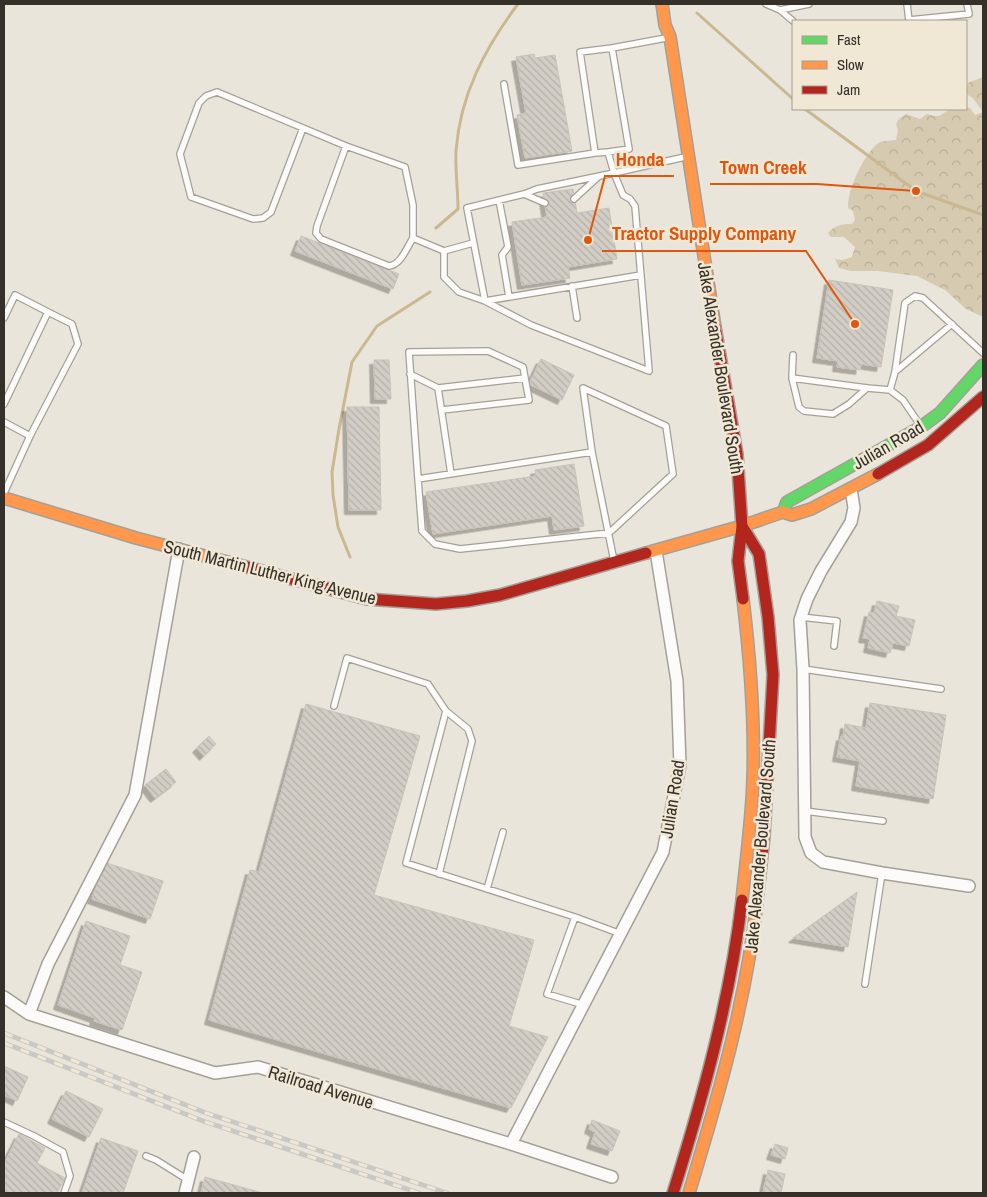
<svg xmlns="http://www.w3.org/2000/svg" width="987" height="1197" font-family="'Archivo Narrow',sans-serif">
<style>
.forest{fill:url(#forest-crowns)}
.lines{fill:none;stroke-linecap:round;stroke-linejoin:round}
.stream{stroke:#cab890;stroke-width:3}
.building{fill:url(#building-back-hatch);stroke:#c7c3bb;filter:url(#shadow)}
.lane-casing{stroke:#a4a098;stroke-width:8}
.street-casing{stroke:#a4a098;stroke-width:14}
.fast-casing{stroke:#a4a098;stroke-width:14}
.slow-casing{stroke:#a4a098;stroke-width:14}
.jam-casing{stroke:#a4a098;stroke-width:14}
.lane{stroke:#fcfbf9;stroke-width:5.5}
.street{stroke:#fcfbf9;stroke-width:11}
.fast{stroke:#63d668;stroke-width:11}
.slow{stroke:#ff974d;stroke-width:11}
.jam{stroke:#b3261e;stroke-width:11}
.rail-casing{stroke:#cac8c5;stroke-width:5}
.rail{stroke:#f0e7d4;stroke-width:3;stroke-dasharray:9;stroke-linecap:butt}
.labels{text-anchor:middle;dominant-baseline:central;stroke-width:5;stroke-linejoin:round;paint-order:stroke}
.street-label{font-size:18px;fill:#35312a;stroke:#f0e7d4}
.leader{fill:none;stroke:#df570e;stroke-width:2}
.callout-dot{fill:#df570e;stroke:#f0e7d4;stroke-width:2}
.callout-label{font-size:19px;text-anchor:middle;font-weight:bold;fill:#df570e;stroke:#f0e7d4;stroke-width:5;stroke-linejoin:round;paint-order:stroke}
</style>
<defs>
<pattern id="forest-crowns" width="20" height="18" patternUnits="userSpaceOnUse" patternTransform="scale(1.25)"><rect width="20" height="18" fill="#d6cab1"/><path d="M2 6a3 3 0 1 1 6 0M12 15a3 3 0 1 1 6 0" fill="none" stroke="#b8ae98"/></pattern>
<pattern id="building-back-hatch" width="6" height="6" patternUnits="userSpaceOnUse" patternTransform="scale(1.25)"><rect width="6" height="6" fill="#d2cec6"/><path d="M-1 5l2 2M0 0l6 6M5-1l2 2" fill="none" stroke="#b5b1aa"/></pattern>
<filter id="shadow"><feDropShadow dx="-4.5" dy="4.5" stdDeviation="0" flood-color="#0004"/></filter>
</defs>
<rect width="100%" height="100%" fill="#eae5da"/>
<path class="forest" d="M983,77V317L966,309L945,290L917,276L878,271H851L839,268L835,259L843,260L852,257L855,247L844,237H831L828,233C835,225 842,224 852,224L855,220L853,211L848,208C847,190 864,155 877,144C882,140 890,141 896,140L898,130L896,124L899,119L906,114L920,119L927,114C939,118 939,116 949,110C954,108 961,109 966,109V107L970,108L975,115L983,112L973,98L966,94L968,83Z"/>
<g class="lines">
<path class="stream" d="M697,13L793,99
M805,109L916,191L983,215
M436,228L458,209C458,190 455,170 456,151C460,95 485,48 518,4
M350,557L338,527L333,495L332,472L339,429L352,362L377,326L430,292"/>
</g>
<path class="building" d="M534,54L535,58L555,55L572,151L525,158L517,115L526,113L516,57Z
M573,189L577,213L609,208L617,259L568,267L570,278L522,285L512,222L547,217L543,193Z
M301,236L399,274L393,289L295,251Z
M829,280L893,290L881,367L861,364L860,370L837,367L838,361L817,358Z
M541,359L574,375L562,400L529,384Z
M374,360H389L391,399H375Z
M347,407H379L381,510H349Z
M574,464L584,526L554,530L552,516L433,534L426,492L536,476L535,470Z
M877,601L899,606L896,616L915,620L909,646L893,643L890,653L868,648L870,639L863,638L869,612L874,613Z
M870,703L946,715L933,799L856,786L860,761L837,757L841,736L843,737L845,724L866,728Z
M306,704L420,736L374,895L534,940L509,1026L548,1037L511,1108L209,1020L250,870L259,872Z
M209,736L216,744L204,756L197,748Z
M166,769L176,782L155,798L145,785Z
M104,862L163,881L150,919L92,899Z
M857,892L848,947L793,938Z
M86,921L130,936L120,965L142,972L122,1030L94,1021L95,1018L58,1005Z
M4,1066L28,1077L17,1101L4,1095Z
M66,1091L103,1109L89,1137L52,1119Z
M592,1120L620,1131L612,1151L591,1144L595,1132L589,1129Z
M19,1134L45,1148L37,1163L65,1178L57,1193H4V1164Z
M101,1138L138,1151L123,1193H82Z
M775,1144L788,1148L785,1159L771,1155Z
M768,1170L785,1174L781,1193H763Z
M205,1177L263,1193H201Z"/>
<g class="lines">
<g class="lane-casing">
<path id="lane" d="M766,4L780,10L793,21
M907,4L909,21
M780,10L809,4
M909,20L969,14L967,4
M666,38L612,48L629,149L608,152L614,173L537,189L524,194L467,208L485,301L531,325L649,371L635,206L630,199L623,195L614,173L685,157
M504,84L518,165L595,153
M303,128L271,212L263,218L253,219L191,197L180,154L199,103L206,96L217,92L346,146
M608,152L595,153L580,52L612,48
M524,194L545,203
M574,199L598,177
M499,200L508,247L502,255L509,297
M413,238V205L405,167L346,146L317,226L316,233L321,239L389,266C401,265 407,247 413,238L444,251L473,243
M444,251V277L459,292L485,301L641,275
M572,286L577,318
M4,318L15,295L48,312L4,404
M793,355L792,378L799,407L804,411L833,414L849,404L867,388
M895,372L952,324
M410,374L438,388L451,474
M792,378L867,388L890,390L903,400L920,425
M438,388L525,378
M890,390L895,372L905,303L915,296L923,298L983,353
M4,422L30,436L4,493
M30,436L78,344L72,324L48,312
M592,452L583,388L666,426L673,474L609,533L460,549L435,544L422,531L418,479L592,452L614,561
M418,479L409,352L488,351L523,367L529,400L442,410
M801,617L837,621L834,646
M803,669L941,689
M334,706L347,658L428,684L446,711L406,863L575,917
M805,811L883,821
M439,874L472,741L468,729L446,711
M487,889L503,832
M865,984L882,873
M584,1005L547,994L575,917L621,934
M4,1122L34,1136L63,1152L70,1176L64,1193
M146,1156L156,1160L188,1180"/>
</g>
<g class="street-casing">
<path id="street" d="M851,489L854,508L851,522L821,571L807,599L800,620L803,669L805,837L811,853L823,862L882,873L969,886
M4,997L29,1014L215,1073L258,1067L511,1144L612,1177
M29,1014L48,964L135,795L179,549
M511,1144L663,852L680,765L677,681L656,551
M185,1193L194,1157"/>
</g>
<g class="fast-casing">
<path id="fast" d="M783,512L787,502L921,427L940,413L983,365"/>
</g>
<g class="slow-casing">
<path id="slow" d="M662,4L665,25L670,37L715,327
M4,498L136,538L239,565
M646,553L742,526L783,512L792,515L811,509L878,474
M742,900C746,860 752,819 753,778C755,718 750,658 743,599
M689,1193C718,1097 746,1002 757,902"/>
</g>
<g class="jam-casing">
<path id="jam" d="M715,327L737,454L742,526L738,561L743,599
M878,474L928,445L983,397
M742,526L759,554L768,617L773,675L764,836L757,902
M239,565L367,599L436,604L467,601L500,595L646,553
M673,1193C703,1097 730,1000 742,900"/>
</g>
<use href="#lane" class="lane"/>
<use href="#street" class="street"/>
<use href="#fast" class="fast"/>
<use href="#slow" class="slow"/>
<use href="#jam" class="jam"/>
<g class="rail-casing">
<path id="rail" d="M4,1033L206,1113L447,1193
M4,1043L203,1121L419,1193"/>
</g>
<use href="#rail" class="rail"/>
</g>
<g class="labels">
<g class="street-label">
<text transform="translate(721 368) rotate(81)">Jake Alexander Boulevard South</text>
<text transform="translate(888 445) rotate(-30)">Julian Road</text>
<text transform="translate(270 572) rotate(14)">South Martin Luther King Avenue</text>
<text transform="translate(672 799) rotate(-81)">Julian Road</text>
<text transform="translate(760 846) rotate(-85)">Jake Alexander Boulevard South</text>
<text transform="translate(321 1087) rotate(17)">Railroad Avenue</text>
</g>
</g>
<path class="leader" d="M588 240L605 176H674M916 191L817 184H710M855 324L806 251H602"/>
<g class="callout-dot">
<circle cx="588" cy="240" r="5"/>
<circle cx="916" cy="191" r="5"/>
<circle cx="855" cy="324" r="5"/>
</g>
<g class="callout-label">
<text x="640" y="166">Honda</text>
<text x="763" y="174">Town Creek</text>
<text x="704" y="240">Tractor Supply Company</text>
</g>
<rect width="987" height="1197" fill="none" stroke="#35312a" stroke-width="10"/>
<rect x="792" y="20" width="175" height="90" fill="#f0e7d4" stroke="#a59e90"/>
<rect x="802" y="36" width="25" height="8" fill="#63d668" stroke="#a59e90"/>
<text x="837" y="45" font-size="15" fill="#35312a">Fast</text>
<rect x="802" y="61" width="25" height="8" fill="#ff974d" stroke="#a59e90"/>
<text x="837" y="70" font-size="15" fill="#35312a">Slow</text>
<rect x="802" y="86" width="25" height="8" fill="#b3261e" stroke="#a59e90"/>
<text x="837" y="95" font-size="15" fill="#35312a">Jam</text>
</svg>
